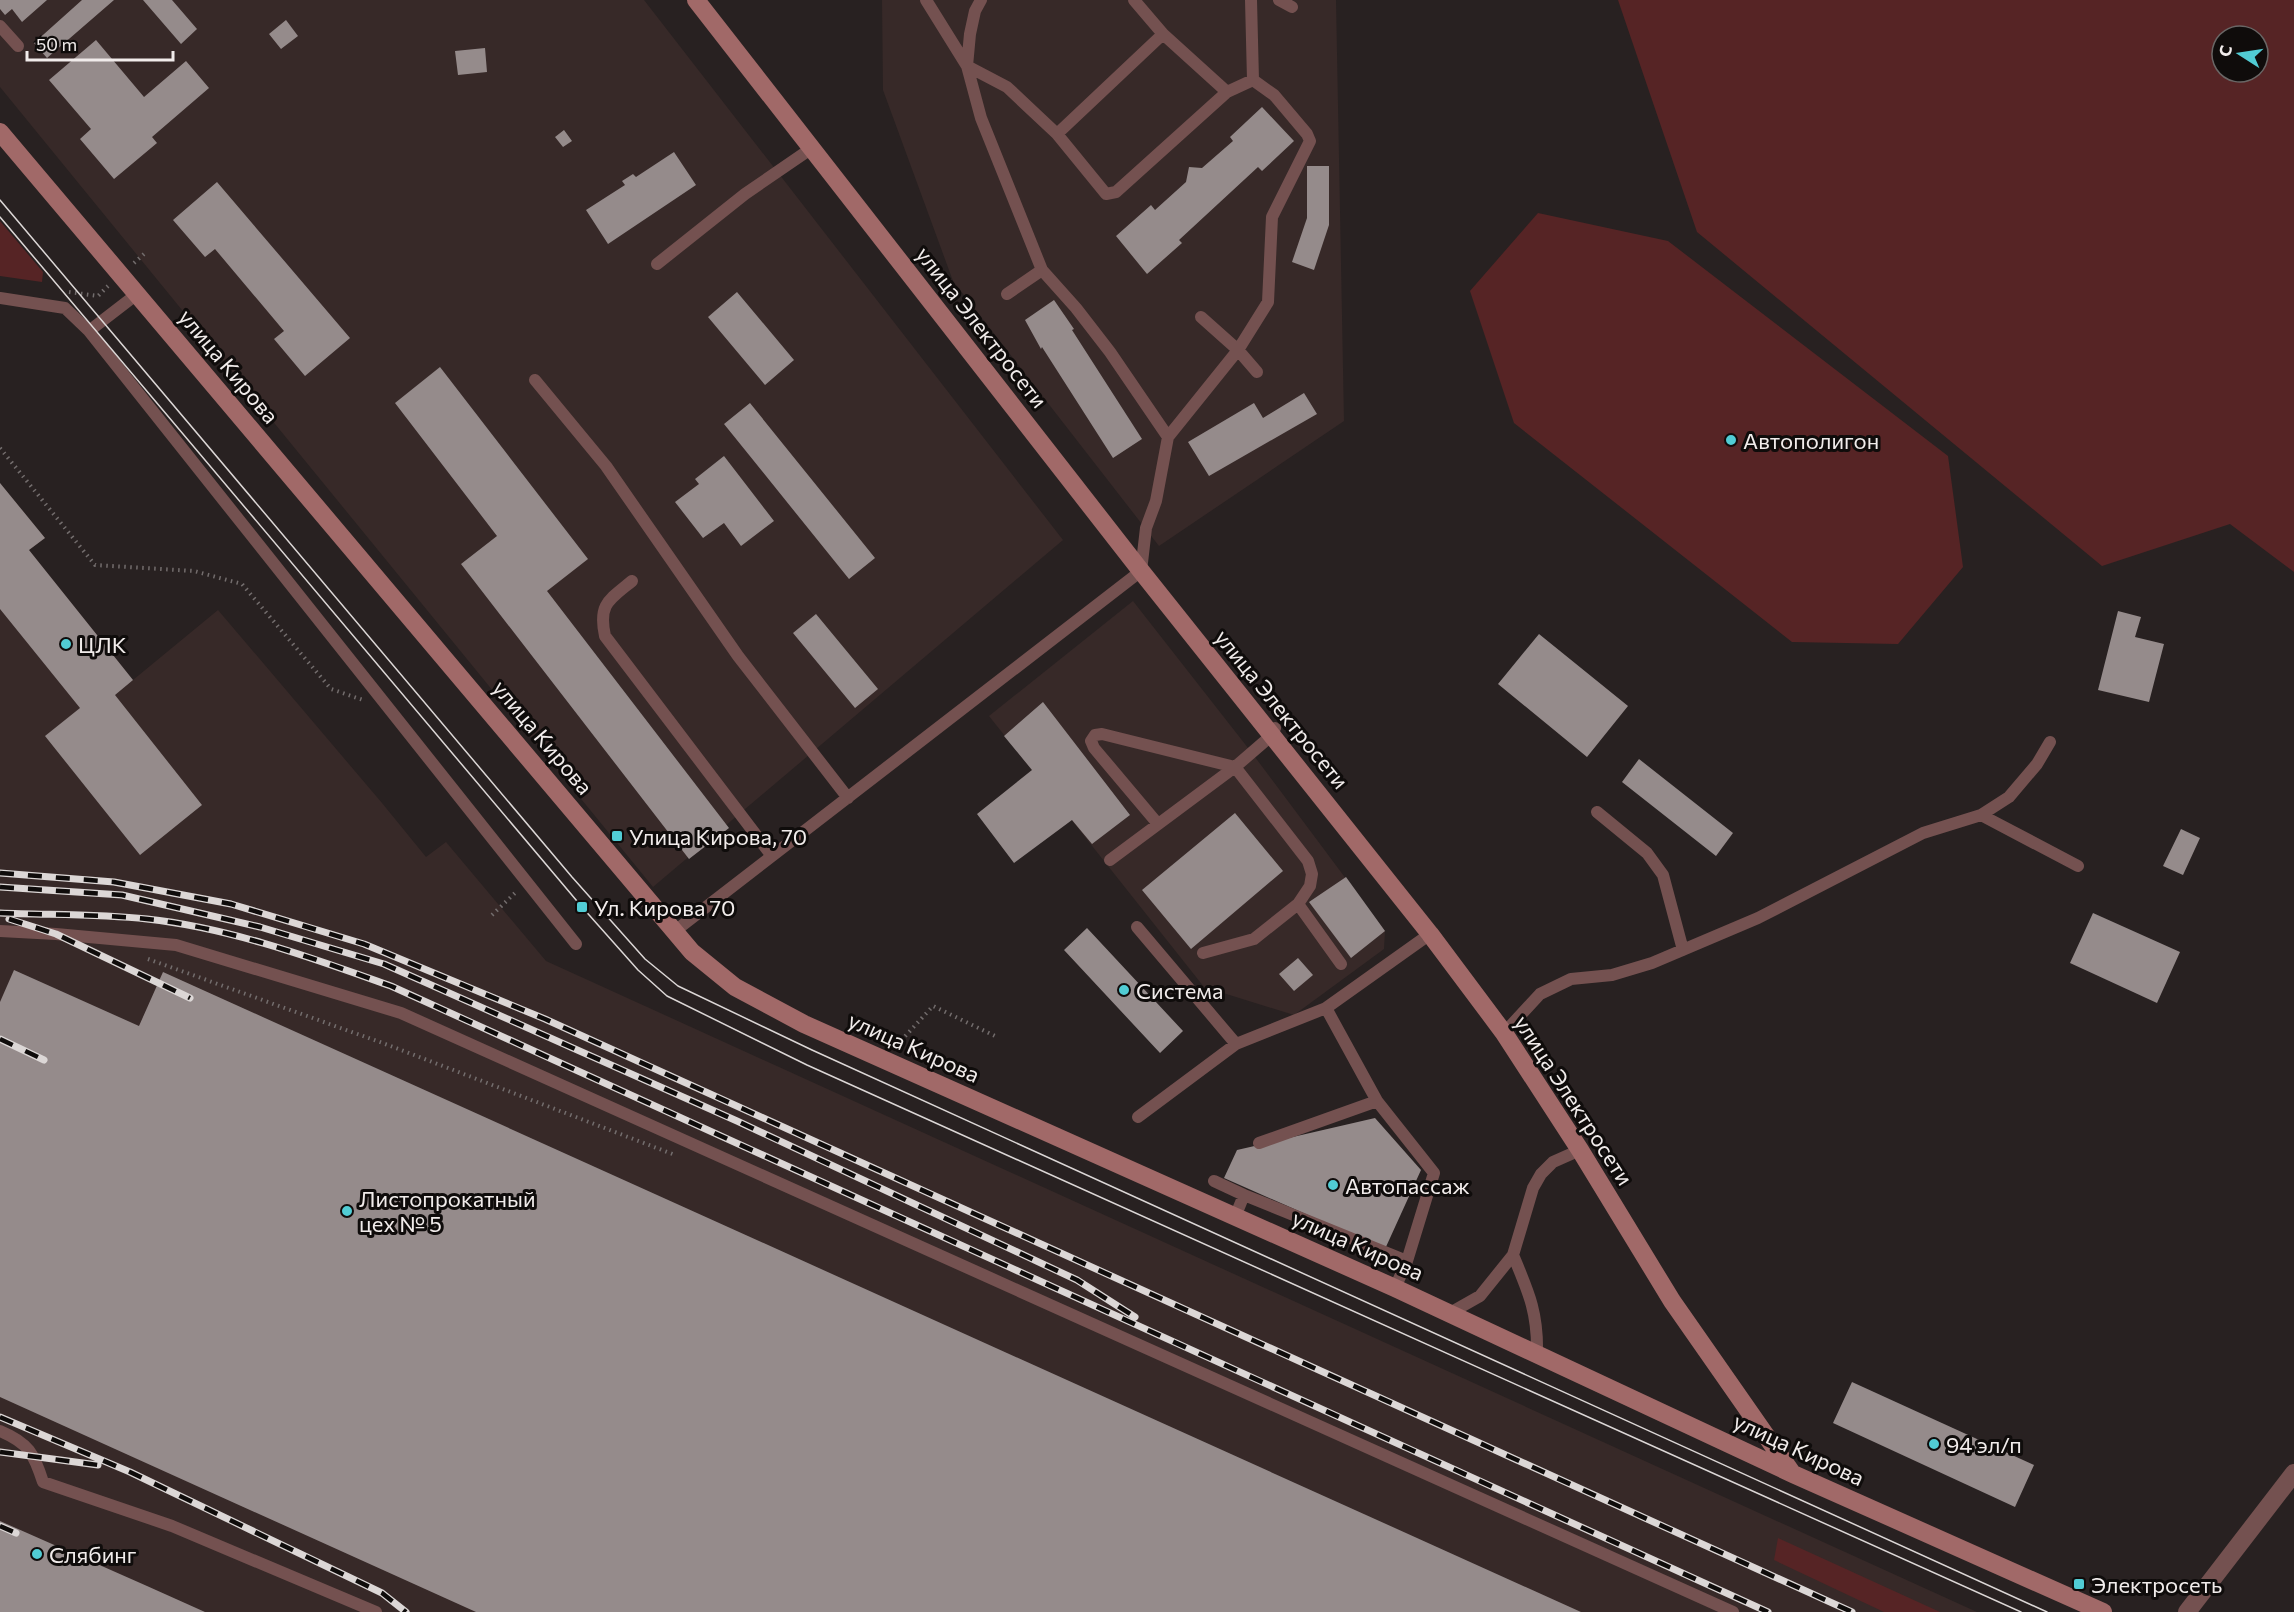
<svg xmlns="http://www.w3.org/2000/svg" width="2294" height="1612" font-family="Commissioner,sans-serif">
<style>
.built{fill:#372928}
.green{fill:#562425;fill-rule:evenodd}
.building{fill:#958b8b}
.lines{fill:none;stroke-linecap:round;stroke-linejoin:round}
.path{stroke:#736d6d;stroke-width:4;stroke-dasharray:1.5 4.5;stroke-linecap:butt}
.lane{stroke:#745150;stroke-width:12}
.street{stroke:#745150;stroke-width:18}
.secondary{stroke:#a16968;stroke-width:18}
.tram{stroke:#dcd7d6;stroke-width:1.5}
.rail-casing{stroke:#dcd7d6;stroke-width:7}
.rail{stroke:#0f0c0b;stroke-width:4.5;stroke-dasharray:14;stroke-linecap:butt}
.poi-dot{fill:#51ccd4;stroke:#0f0c0b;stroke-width:2}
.labels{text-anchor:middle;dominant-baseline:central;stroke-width:6;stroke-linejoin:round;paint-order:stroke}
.street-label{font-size:22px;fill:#f1eceb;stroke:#0f0c0b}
.poi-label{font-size:22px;fill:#f1eceb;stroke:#0f0c0b;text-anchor:start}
</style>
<rect width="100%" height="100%" fill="#282121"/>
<path class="built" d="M0,0H644L1063,540L653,887L0,87Z
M882,0H1336L1344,421L1159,546L953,281L883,90Z
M0,483L45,538L29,550L133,680L218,610L382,803L426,857L446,842L546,961L1977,1612H0Z
M1133,601L1252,753L1385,931L1384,949L1294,1015L1204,987L989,716Z"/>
<path class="green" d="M1618,0H2294V572L2230,524L2102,566L1697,232ZM2222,36H2258V72H2222Z
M1538,213L1668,241L1948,456L1963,567L1898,644L1792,642L1514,423L1470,291Z
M0,221L43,272L42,282L0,276Z
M1778,1538L1940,1612H1884L1774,1560Z"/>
<path class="building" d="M0,0H47L22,22L12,9L5,15L0,9Z
M82,0H114L47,58L34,43Z
M143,0H172L197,29L181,44Z
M286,20L298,36L281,49L269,34Z
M96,40L144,97L186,61L209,88L152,137L157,143L114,179L80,139L91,129L49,80Z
M485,48L487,72L458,75L455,51Z
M1262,107L1294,141L1262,171L1258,167L1179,240L1182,243L1147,274L1116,236L1151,205L1155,210L1186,182L1189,167L1202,168L1233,141L1230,137Z
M564,130L572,141L563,147L555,137Z
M674,152L696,185L608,244L586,210L625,185L622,181L633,174L636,177Z
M1307,166H1329V225L1314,270L1292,262L1307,218Z
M217,182L350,338L305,376L274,339L284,331L215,249L205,257L173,220Z
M737,292L794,360L765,385L708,317Z
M1054,300L1074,329L1072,330L1142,439L1113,458L1042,347L1041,349L1025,320Z
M440,367L588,559L547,591L729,828L689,859L461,564L497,536L395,403Z
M1304,393L1317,414L1209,476L1188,442L1254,403L1263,418Z
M750,403L875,558L849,579L724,424Z
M724,456L774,521L741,546L724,523L703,538L675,502L699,484L695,479Z
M0,483L45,538L29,550L133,680L115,695L202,805L140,855L45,736L80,708L0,609Z
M2118,611L2141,617L2135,637L2164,644L2149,702L2098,690Z
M816,614L878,689L855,708L793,633Z
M1539,634L1628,706L1587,757L1498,684Z
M1043,702L1130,815L1092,844L1072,820L1014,863L977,814L1032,770L1004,736Z
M1639,759L1733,833L1716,856L1622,782Z
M1235,813L1283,871L1191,949L1142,890Z
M2181,829L2200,838L2183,875L2163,866Z
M1346,877L1385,931L1351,958L1309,902Z
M2093,913L2180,952L2157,1003L2070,963Z
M1087,928L1183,1031L1160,1053L1064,950Z
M1298,958L1313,975L1294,991L1279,974Z
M14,970L139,1026L163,972L1581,1612H476L0,1397V1002Z
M1375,1118L1421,1170L1385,1249L1224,1178L1237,1150Z
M1852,1382L2034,1465L2015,1507L1833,1423Z
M0,1521L147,1586L205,1612H0Z"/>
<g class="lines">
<path class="path" d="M134,263L145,253
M69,292L98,296L108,286
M0,448L95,565L194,571L242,584L331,689L363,700
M492,915L515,893L513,890
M148,959L388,1045L675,1155
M897,1045L933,1006L995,1036"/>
<path class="lane" d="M926,0L967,66L1007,87L1057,134L1106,194L1116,192L1227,92L1163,34L1057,134
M1134,0L1163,34
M1279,0L1292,7
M0,26L18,46
M1227,92L1253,80
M657,264L745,194L812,148
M1007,294L1042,270
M0,298L65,308L89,331L137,294
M1201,317L1238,350L1257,372
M89,331L576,944
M535,380L606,466L738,656L848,798
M1168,437L1238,350L1268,302L1272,217L1310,141L1307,134L1274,95L1253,80L1251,0
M632,581C609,600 598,604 605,636L772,856
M1597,812L1647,853L1663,875L1683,950
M1981,815L2078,866
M1158,824L1094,748L1091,741L1095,735L1102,734L1235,767L1308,861L1312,874L1310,886L1298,904L1254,939L1203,953
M1110,860L1235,767L1272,735L1275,728
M1298,904L1341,964
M1137,927L1236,1044
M0,931L56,934L176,945L401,1013L1733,1612
M675,931L1141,571L1146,528L1156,501L1168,437L1110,352L1076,308L1042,270L981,118L967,66L970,34L975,11L981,0
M1326,1008L1377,1101
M1504,1033L1540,994L1571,979L1612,975L1652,963L1758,918L1923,833L1981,815L2009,797L2037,764L2050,742
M1138,1117L1236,1044L1326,1008L1430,934
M1259,1143L1377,1101L1434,1173L1407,1261
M1214,1181L1244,1195
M1235,1217L1244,1195L1407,1261L1395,1288
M1513,1255C1529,1293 1538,1313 1537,1354
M1450,1313L1480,1296L1513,1255L1533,1188L1541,1174L1553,1162L1580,1150
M0,1431C29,1443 34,1454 43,1482L172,1526L376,1612"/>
<path class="street" d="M2187,1612L2294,1473"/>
<path class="secondary" d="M696,0L1141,571L1430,934L1504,1033L1580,1150L1672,1301L1792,1473
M0,132L692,952L735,987L804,1024L1395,1288L1793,1474L2103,1612"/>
<path class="tram" d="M0,200L572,877L645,959L678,986L812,1050L2047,1612
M0,217L582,907L638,970L667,996L807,1065L2021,1612"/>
<g class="rail-casing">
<path id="rail" d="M0,873L114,882L231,904L364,944L545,1019L1852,1612
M0,887L122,895L260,927L384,964L737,1121L1077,1280L1135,1317
M0,913C49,915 99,914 147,919C231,928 312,958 391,986L1768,1612
M9,919L56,934L190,998
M0,1039L44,1060
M0,1417L130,1472L382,1593L406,1612
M0,1452L98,1465
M0,1526L16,1533"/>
</g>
<use href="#rail" class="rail"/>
</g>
<g class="poi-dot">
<circle cx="1731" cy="440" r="6"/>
<circle cx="66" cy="644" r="6"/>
<rect x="611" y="830" width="12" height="12" rx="3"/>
<rect x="576" y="901" width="12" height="12" rx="3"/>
<circle cx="1124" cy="990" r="6"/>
<circle cx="1333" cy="1185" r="6"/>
<circle cx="347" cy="1211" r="6"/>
<circle cx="1934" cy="1444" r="6"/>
<circle cx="37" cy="1554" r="6"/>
<rect x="2073" y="1578" width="12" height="12" rx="3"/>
</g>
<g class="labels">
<g class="street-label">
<text transform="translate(982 327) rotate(52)">улица Электросети</text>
<text transform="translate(229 366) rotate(50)">улица Кирова</text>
<text transform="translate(1282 709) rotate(51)">улица Электросети</text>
<text transform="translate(543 737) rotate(50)">улица Кирова</text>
<text transform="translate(914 1047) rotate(24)">улица Кирова</text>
<text transform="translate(1574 1100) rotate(57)">улица Электросети</text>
<text transform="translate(1358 1245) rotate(24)">улица Кирова</text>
<text transform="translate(1799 1449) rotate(25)">улица Кирова</text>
</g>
<g class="poi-label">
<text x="1743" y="440">Автополигон</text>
<text x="78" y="644">ЦЛК</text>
<text x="629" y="836">Улица Кирова, 70</text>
<text x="594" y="907">Ул. Кирова 70</text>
<text x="1136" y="990">Система</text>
<text x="1345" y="1185">Автопассаж</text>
<text x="359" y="1198">Листопрокатный<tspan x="359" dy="25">цех № 5</tspan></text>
<text x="1946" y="1444">94 эл/п</text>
<text x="49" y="1554">Слябинг</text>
<text x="2091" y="1584">Электросеть</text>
</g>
</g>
<g transform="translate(2240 54) rotate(282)"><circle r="28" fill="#0f0c0b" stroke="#696665" stroke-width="1.5"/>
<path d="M0-4.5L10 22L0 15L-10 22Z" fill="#51ccd4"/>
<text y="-9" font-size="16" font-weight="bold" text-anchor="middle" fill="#f1eceb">С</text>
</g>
<path d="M27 51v9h146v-9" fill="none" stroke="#f1eceb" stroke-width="3"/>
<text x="36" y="51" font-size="18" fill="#f1eceb" stroke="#0f0c0b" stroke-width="4.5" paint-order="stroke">50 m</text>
</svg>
